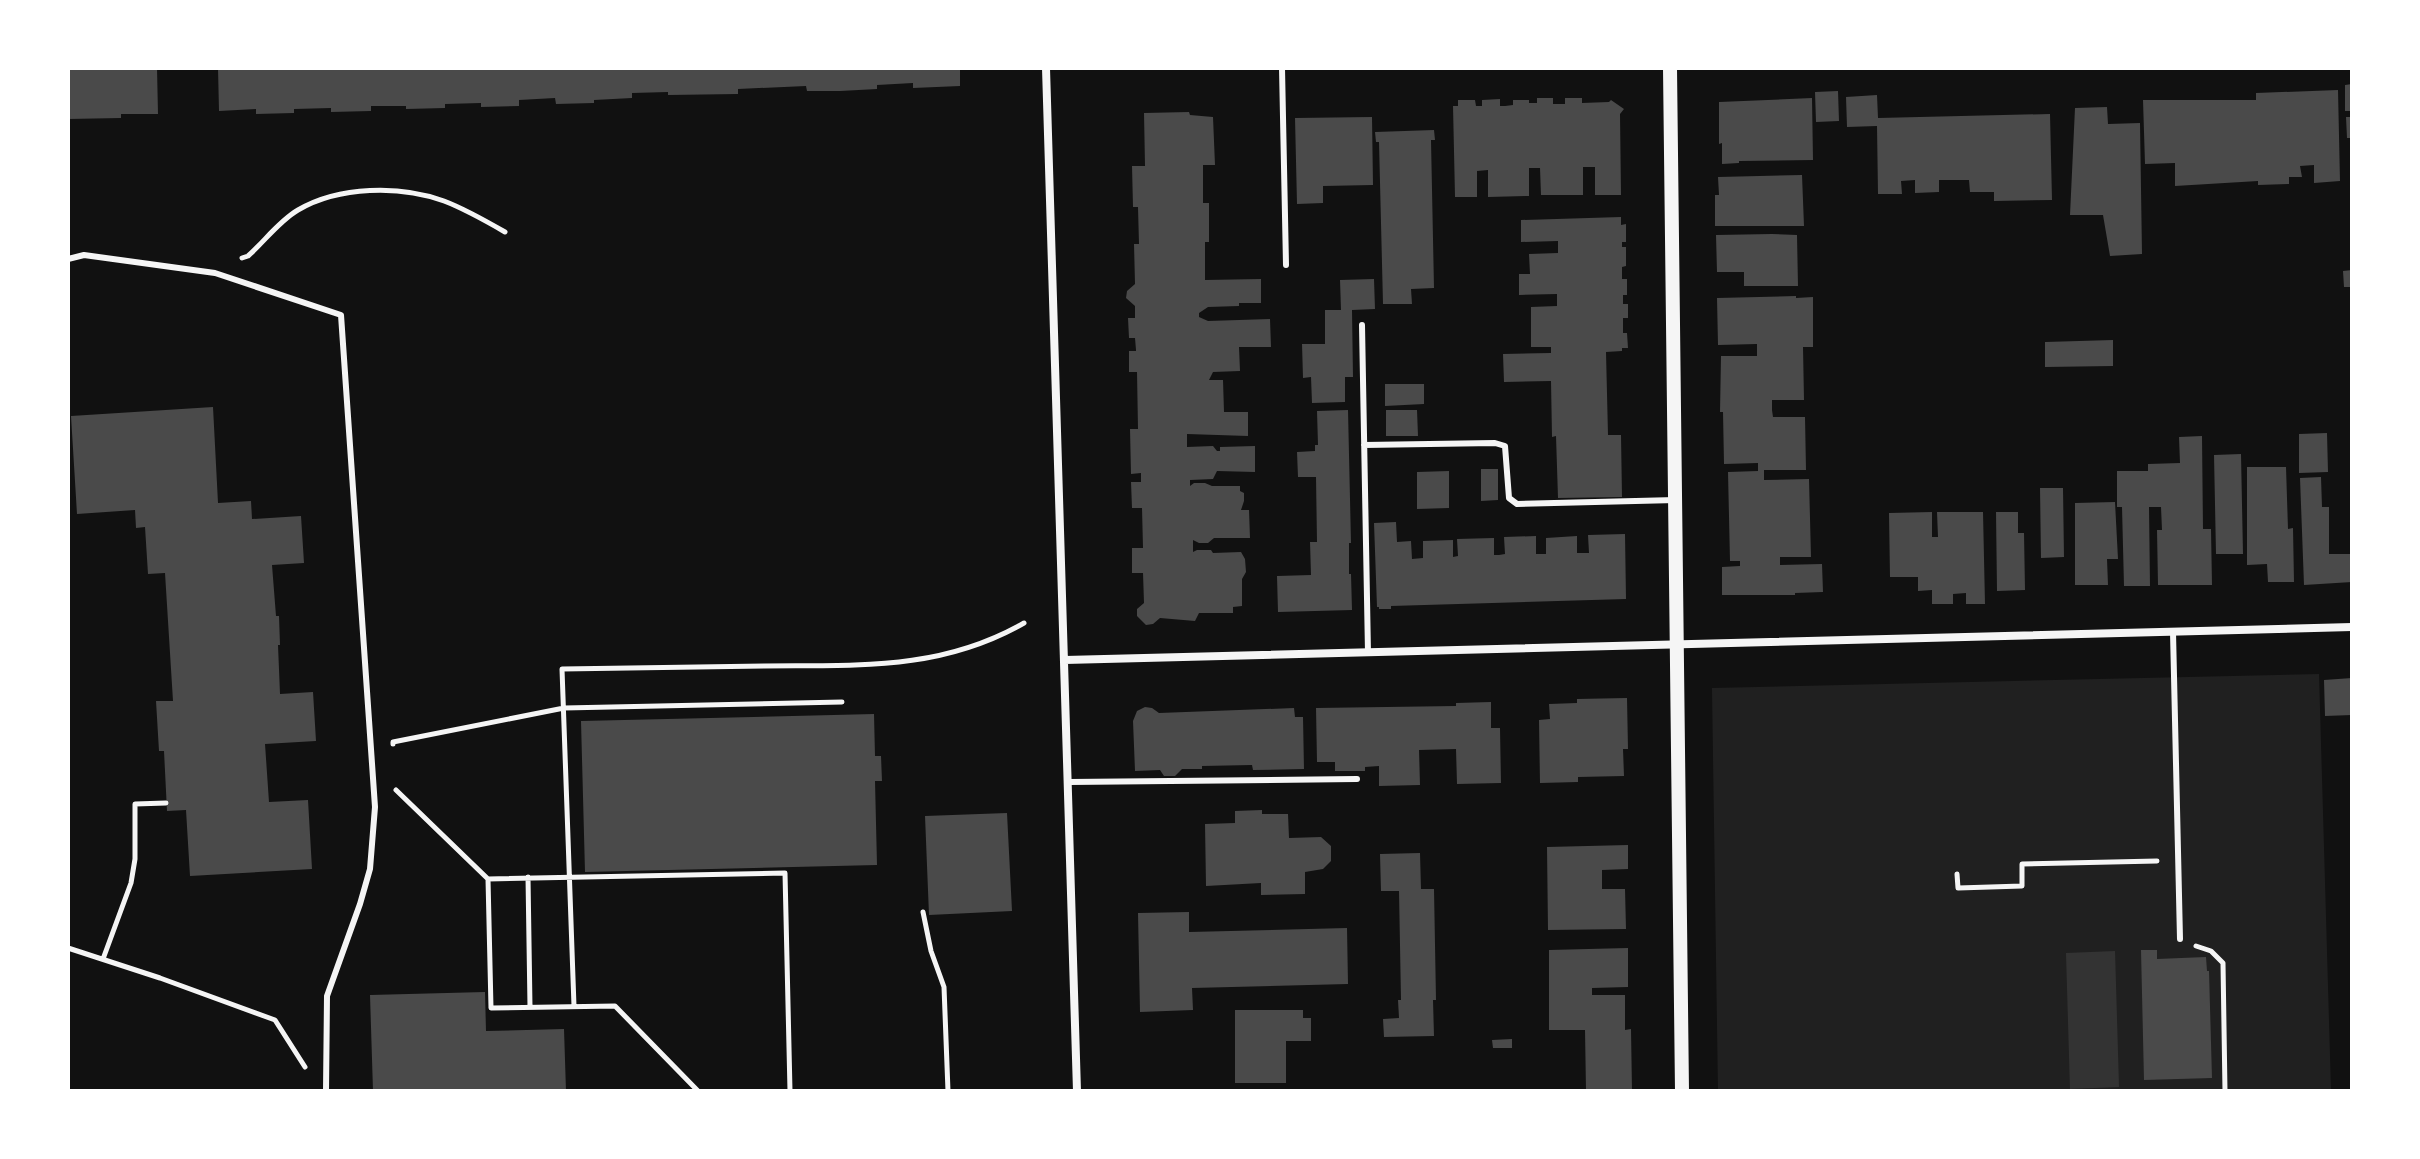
<svg xmlns="http://www.w3.org/2000/svg" width="2420" height="1159" font-family="'DM Sans',sans-serif">
<style>
.green{fill:#202020}
.water{fill:#333}
.building{fill:#4a4a4a}
.lines{fill:none;stroke-linecap:round;stroke-linejoin:round}
.path{stroke:#f5f5f5;stroke-width:5}
.service{stroke:#f5f5f5;stroke-width:6}
.minor{stroke:#f5f5f5;stroke-width:8}
.tertiary{stroke:#f5f5f5;stroke-width:14}
</style>
<rect width="100%" height="100%" fill="#111"/>
<path class="green" d="M2319,674L2331,1091H1718L1712,688Z"/>
<path class="water" d="M2115,951L2119,1087L2070,1089L2066,953Z"/>
<path class="building" d="M68,68H157L158,114H121V118L68,119Z
M218,68H960V86L913,88V83L877,85V89L840,91H807L806,86L738,89V94L668,95V92L632,93V98L594,100V103L556,104L555,98L519,100V106L481,107V103L445,104V108L406,109V106H371V111L331,112V108L294,109V113L256,114V109L219,111Z
M2352,84V111H2345V85Z
M2338,90L2340,181L2314,183V165L2300,166L2302,177H2289V184L2258,185V181L2175,186V163L2145,164L2143,100H2256V93Z
M1838,91L1839,121L1816,122L1815,92Z
M1877,95L1878,118L2050,114L2052,200L1994,201V192H1970L1969,180H1939V192L1915,193V180L1901,181L1902,194H1878L1877,126L1847,127L1846,97Z
M1537,98H1553V104H1565V98H1582V103L1609,102L1611,100L1624,109L1620,114L1621,195H1595V167H1583V195H1541L1540,168H1529V196L1488,197V170L1477,171V197H1455L1453,106H1458V100H1475L1476,106H1482V100L1500,99V106H1505L1513,105V100H1529V103H1537Z
M1812,98L1813,160L1739,161V163L1722,164V143L1719,144V102Z
M2107,107L2108,124L2140,123L2142,254L2110,256L2103,215H2070L2075,108Z
M1189,112L1190,115L1213,117L1215,165H1203V203H1209V242H1205V280L1261,279V303H1239V306L1208,307L1199,313V317L1208,321L1270,319L1271,347H1239L1240,371L1213,372L1209,380H1223L1224,412H1248V436L1187,434V447L1213,446L1217,451H1220V447L1255,446V472L1217,471L1213,479L1190,480V486L1194,483H1205L1212,486H1240V491L1244,493V501L1241,510H1249L1250,538H1214L1208,543H1199L1193,540V552L1197,550H1211L1213,553L1241,552L1245,559L1246,572L1242,579V606L1233,607V613H1199L1195,621L1160,618L1153,624L1146,625L1137,616V609L1144,603L1143,573H1132V548H1143L1142,508H1132L1131,482H1141V473L1131,474L1130,429H1138L1137,372H1129V351H1136V350L1135,338H1129L1128,318H1135V306L1126,298L1127,291L1135,284L1134,244H1139L1138,207H1133L1132,166H1145L1144,113Z
M1372,117L1373,185L1323,186V203L1297,204L1295,118Z
M2346,117H2352V138H2347Z
M1434,130L1435,140H1431L1434,288L1411,289L1412,304H1383L1379,142H1376L1375,132Z
M1802,175L1804,226H1715V195H1719L1718,177Z
M1621,217V225L1626,224V242H1622V247H1626V266L1622,267V279H1627V295H1623V304H1628V318H1623V333H1627L1628,348H1622V351L1606,352L1608,435H1621L1622,497L1558,498L1556,436L1552,437L1551,381L1504,382L1503,354L1551,353V347H1531V307L1557,306V294L1519,295V274H1530L1529,254L1558,253V241L1521,242V220Z
M1772,234L1797,235L1798,286H1744V272H1717L1716,235Z
M2352,270V287H2344L2343,271Z
M1374,279L1375,309L1352,310L1353,377H1345V402L1312,403L1311,377L1303,378L1302,344H1325V310H1341L1340,280Z
M1796,296V298L1813,297V347H1803L1804,400H1772V410L1773,417H1805L1806,470H1764V480L1809,479L1811,557H1780V565L1822,564L1823,592L1795,593V595H1722V567L1740,566V561H1730L1728,472L1758,471V463L1724,464L1723,412H1720L1721,356H1757V344L1718,345L1717,298Z
M2113,340V366L2045,367V342Z
M1385,384H1424V404L1385,406Z
M213,407L218,503L251,501L252,519L301,516L304,563L272,565L276,616H279L280,645H278L280,694L313,692L316,741L265,744L269,802L308,800L312,869L190,876L186,810L167,811L164,751H159L156,701H173L165,573L148,574L145,527L136,528L135,510L77,514L71,416Z
M1348,410L1351,543H1349V574H1351L1352,610L1278,612L1277,576L1311,575L1310,542H1317L1316,477H1298L1297,452L1315,451V445H1318L1317,411Z
M1386,410H1417L1418,436H1386Z
M2327,433L2328,472L2299,473V434Z
M2202,436L2203,529H2211L2212,585H2158L2157,530H2162L2161,507H2149L2150,586H2124L2122,507H2117V471H2148V464L2180,463L2179,437Z
M2241,454L2243,554H2216L2214,455Z
M2247,467H2286L2288,529L2293,528L2294,582H2268L2267,564L2247,565Z
M1481,469H1498V500L1481,501Z
M1449,471V508L1417,509V472Z
M2321,477L2322,507H2329V554H2352V582L2304,585L2300,478Z
M2040,488H2063L2064,557L2041,558Z
M2115,502L2118,559H2107L2108,585H2075V503Z
M1932,512V537H1938L1937,512H1983L1985,604H1966V593L1953,594V604H1932V590L1918,591V577H1890L1889,513Z
M1996,512H2018V533H2024L2025,590L1997,591Z
M1396,522L1397,542L1411,541L1412,559L1423,558V541L1453,540V557L1458,556L1457,539L1494,538V555H1499L1505,554L1504,537L1536,536V554H1546V538L1577,536V553H1589L1588,535L1625,534L1626,599L1391,606V609H1379V607H1377L1374,523Z
M2352,678V715L2325,716L2324,680Z
M1627,698L1628,749H1623L1624,776L1578,777V782L1540,783L1539,720L1550,719L1549,704L1577,703V699Z
M1491,702V728H1500L1501,783L1457,784L1456,749L1419,750L1420,785L1379,786V766L1365,767V771H1335V762H1317L1316,708L1456,706V703Z
M1145,707L1152,708L1159,713L1294,708L1295,717H1303L1304,769L1253,770L1252,765L1202,766V769H1182L1175,776H1164L1160,770L1135,771L1133,721L1137,711Z
M874,714L875,756H881L882,781H875L877,865L585,872L581,721Z
M1262,810V814H1288L1289,838L1321,837L1331,846V861L1323,869L1305,872V894L1261,895V883L1206,886L1205,824L1235,823V811Z
M1007,813L1012,911L929,915L925,816Z
M1628,845V869L1602,870V889H1625L1626,929L1548,930L1547,847Z
M1420,853L1421,889H1434L1436,1000H1433L1434,1036L1384,1037L1383,1019L1399,1018L1398,1000H1401L1399,891H1381L1380,854Z
M1189,912V932L1347,928L1348,984L1192,988L1193,1010L1140,1012L1138,913Z
M1628,948V987L1592,988V995H1625V1030L1631,1029L1632,1091H1586L1585,1030H1549V950Z
M2141,950H2157V959L2206,957L2207,971H2209L2212,1078L2144,1080Z
M485,992L486,1031L564,1029L566,1091H373L370,995Z
M1235,1010H1303V1018H1311V1041H1286V1083H1235Z
M1512,1039V1048H1493L1492,1040Z"/>
<g class="lines">
<path class="path" d="M242,258L248,256C264,242 279,221 298,210C339,186 400,185 444,201C465,209 486,221 505,232
M393,744V742L564,708L842,702
M396,790L488,879L785,873L790,1091
M1957,874L1958,888L2022,886V864L2157,861
M528,877L530,1007
M488,879L491,1008L615,1006L698,1091
M923,912L931,951L944,987L948,1091
M2196,946L2211,951L2223,963L2225,1091
M68,948L160,978L275,1020L305,1067
M103,959L131,883L135,859V804L166,803
M574,1006L562,669C629,668 696,667 764,666C857,665 940,671 1024,623"/>
<path class="service" d="M1282,68L1286,265
M68,259L84,255L215,273L341,315L375,807L370,869L360,904L327,996L326,1091
M1362,325L1368,653
M1364,445L1495,443L1505,446L1509,498L1517,504L1676,500
M2173,632L2180,939
M1069,782L1357,779"/>
<path class="minor" d="M1046,68L1077,1091
M1065,660L2352,627"/>
<path class="tertiary" d="M1670,68L1682,1091"/>
</g>
<rect width="2420" height="1159" fill="none" stroke="#ffffff" stroke-width="140"/>
</svg>
